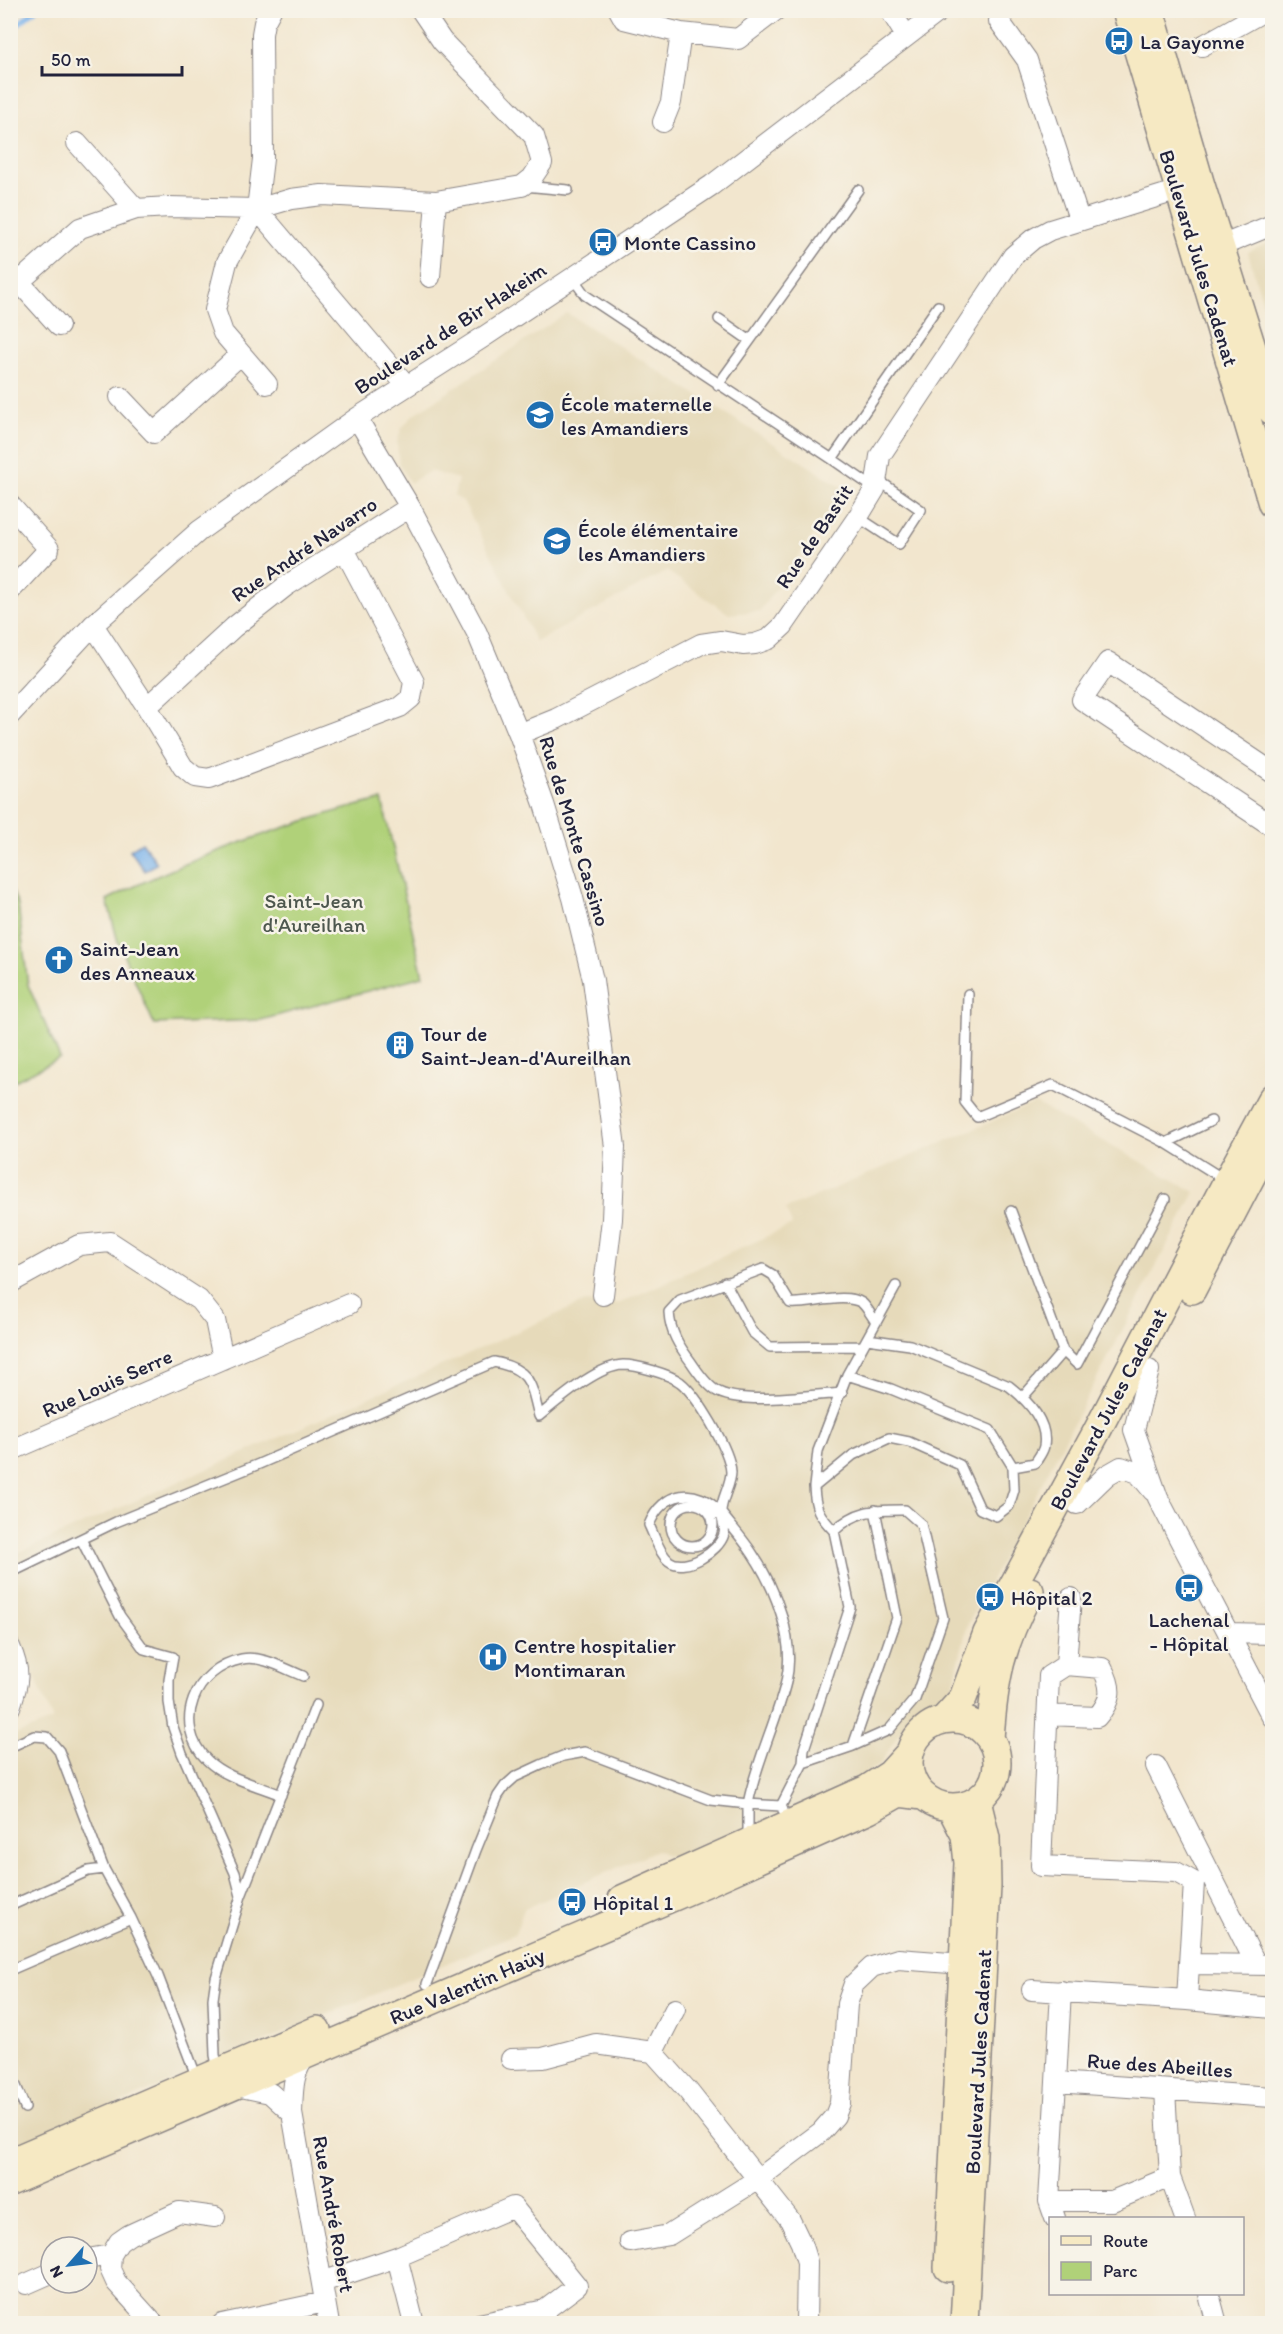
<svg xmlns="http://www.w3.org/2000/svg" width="1283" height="2334" font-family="Itim,sans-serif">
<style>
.built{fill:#e6daba}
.green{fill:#b0d179;stroke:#697a5a;stroke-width:1.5}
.water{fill:#7cb4ec;stroke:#4f6b94;stroke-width:1.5}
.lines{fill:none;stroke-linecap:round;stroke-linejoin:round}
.stream{stroke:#7cb4ec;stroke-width:5}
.lane-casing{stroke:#8a8484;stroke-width:12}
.street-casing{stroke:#8a8484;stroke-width:22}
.secondary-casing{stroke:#8a8484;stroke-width:30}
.lane{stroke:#fff;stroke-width:9}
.street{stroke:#fff;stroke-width:20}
.secondary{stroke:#f6e9c3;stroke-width:27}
.labels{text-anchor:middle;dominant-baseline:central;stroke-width:5;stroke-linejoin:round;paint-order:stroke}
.poi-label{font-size:21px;fill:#22223b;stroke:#f7f3e8;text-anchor:start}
.street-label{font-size:21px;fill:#22223b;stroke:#f7f3e8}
.park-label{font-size:21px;fill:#4d574e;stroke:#f7f3e8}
</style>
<rect width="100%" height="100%" fill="#f7f3e8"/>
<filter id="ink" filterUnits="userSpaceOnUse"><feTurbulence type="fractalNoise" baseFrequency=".0167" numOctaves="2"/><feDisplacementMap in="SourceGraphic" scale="12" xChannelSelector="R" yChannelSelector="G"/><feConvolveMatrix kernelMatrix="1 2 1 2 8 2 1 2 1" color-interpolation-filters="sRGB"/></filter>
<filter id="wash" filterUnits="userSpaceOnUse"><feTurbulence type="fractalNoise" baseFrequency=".008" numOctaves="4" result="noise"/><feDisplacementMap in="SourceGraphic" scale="24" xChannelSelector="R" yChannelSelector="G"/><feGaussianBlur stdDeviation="1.35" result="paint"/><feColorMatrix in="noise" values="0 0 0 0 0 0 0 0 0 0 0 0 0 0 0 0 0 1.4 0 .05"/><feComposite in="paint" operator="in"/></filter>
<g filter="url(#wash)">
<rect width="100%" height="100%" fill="#f2e6ce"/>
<path class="built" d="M1272,241V336L1248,252Z
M567,313L845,489L760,611L729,614L667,571L536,642L463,501L454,496L458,479L430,471L410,483L399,464L397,441L402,428L412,416Z
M1035,1103L1195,1192L967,1626L953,1688L941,1706L914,1718L898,1734L881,1763L836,1795L683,1862L657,1850L524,1909L515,1934L11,2150L10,1737L53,1720L11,1619V1556L585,1302L618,1304L792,1225L786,1209Z"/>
<path class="green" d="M382,800L423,976L261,1020L154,1024L118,942L107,900C159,873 213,852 268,833C306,820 343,808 382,800Z
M10,886L18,905L28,985L60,1058L11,1083Z"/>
<path class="water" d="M142,842L157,863L145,871L130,850Z"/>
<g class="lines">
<path class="stream" d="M10,31L35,10"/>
</g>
</g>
<g filter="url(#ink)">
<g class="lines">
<g class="lane-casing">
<path id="lane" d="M524,186L568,190
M572,277L585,295L832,459L938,306
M719,319L749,340
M718,385L858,190
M832,459L874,488
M858,517L899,544L921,510L878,480
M968,994L965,1102L977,1117L1053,1085L1166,1143L1225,1180
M1166,1143L1211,1121
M1011,1211L1063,1351L1077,1364L1165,1199
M725,1282L752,1332L770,1347L862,1346
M867,1339L910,1345L1009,1386C1027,1400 1048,1422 1044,1446C1043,1452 1038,1458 1035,1463L1013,1467
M842,1393C811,1395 739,1406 715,1390C705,1383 697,1371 691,1362C679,1346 670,1332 669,1312L680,1300L763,1269L773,1275L790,1303C810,1305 845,1292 862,1303C867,1307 872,1317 876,1322
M1023,1397L1063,1351
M814,1487L818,1451L847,1375L896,1286
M671 1525a21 21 0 1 1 42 0a21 21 0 1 1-42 0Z
M834,1531C819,1515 815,1509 814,1487L853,1455L889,1438L909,1442L960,1465L980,1509L996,1516L1009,1506L1014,1490L1013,1467L990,1430L891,1389L847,1375
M81,1539L120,1616L144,1649L173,1657L169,1680V1702L173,1727L182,1753L235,1873L241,1896L216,1978L213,1999L215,2055L218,2069
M10,1573L116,1522L259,1464L494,1362C531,1369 531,1384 539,1416C559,1400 597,1366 623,1365C637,1365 669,1374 680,1382C697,1395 730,1450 731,1472C731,1485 721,1499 721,1512C721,1520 726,1526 724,1534C719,1552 685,1573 669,1561C659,1553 654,1535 649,1525C663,1490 697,1486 721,1513
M853,1746L897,1618L875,1510
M10,1747L34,1736L47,1737L59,1751L104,1869L131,1918L158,1976L197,2078
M281,1795C257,1785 225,1778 207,1760C171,1724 195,1668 242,1659C262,1655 285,1669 303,1676
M781,1806L803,1763L853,1746L889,1730L915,1699L943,1618L921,1524L905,1510C874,1510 857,1509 834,1531L850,1607L804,1749L803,1763
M748,1839V1804L781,1806L783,1810
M241,1896L316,1705
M10,1906L88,1871L104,1869
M10,1970L131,1918
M427,1984L476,1850L498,1796L505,1786L515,1777L541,1765L563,1756L585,1752L711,1800L748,1804C756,1762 776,1723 786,1682C796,1640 775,1587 752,1553C743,1539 731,1526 721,1513L712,1516
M10,2071L25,2108"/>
</g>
<g class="street-casing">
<path id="street" d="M619,10L624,19L681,33L738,39L776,10
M890,10L906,36
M999,21L1027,60L1079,219
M1202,46L1266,10
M663,122L671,102L681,33
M77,143L136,209L169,207L257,209L291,199L322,195L436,201L522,186L532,178L542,163L534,136L442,41L421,10
M257,209L407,386
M1221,246L1272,225
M12,274L59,326
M430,277L436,201
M19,282L80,228L136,209
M267,384L223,333L215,310L227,262L257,209L263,159L262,34L264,23L271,10
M120,397L154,433L241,354
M357,418L410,507L477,633L519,734L544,804L573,898L593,980L615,1147L612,1219L603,1295
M10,505L49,549L10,591
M93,625L147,707L183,767L195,777L209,779L400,707L411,698L414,682L344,549
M147,707L234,627L286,586L410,507
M10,715L93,625L199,531L357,418L482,338L712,185L941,10
M519,734L556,719L701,644L721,641L743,645L755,644L769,639L783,626L858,517L875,489L880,456L1013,256L1033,239L1050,230L1179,190
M1272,772L1108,662L1082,700L1272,826
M10,1283L79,1245L110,1242L199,1300L215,1320L223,1359
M1149,1370L1134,1430L1158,1498L1272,1717
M10,1451L349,1304
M1077,1504L1107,1475L1121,1467L1138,1473L1153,1491
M1228,1633L1272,1634
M10,1647C21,1672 19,1682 10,1707
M1066,1665L1071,1598
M1047,1715L1097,1717C1112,1700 1113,1688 1102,1668L1066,1665L1049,1676L1041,1866L1176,1872L1194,1882L1189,1964L1272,1965
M1156,1766L1256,1964
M1032,1990L1187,2000L1272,2008
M1187,2000L1189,1964
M653,2052L675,2009
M511,2059L543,2058L596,2044L653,2052L688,2091L790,2220L801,2243L807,2262L806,2324
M1056,2082L1061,1991
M236,2086L270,2093L292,2113C293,2090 292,2072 307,2055
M1165,2090L1170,2177L1185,2218
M292,2113L329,2324
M1049,2201H1112L1170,2177
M1055,2218L1049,2201L1056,2082L1272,2097
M630,2242L669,2235L758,2179L821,2132L835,2116L840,2103L847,2004L854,1984L872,1967L898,1959L963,1964
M397,2257L414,2324
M87,2259L111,2255
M322,2282L397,2257L513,2207L577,2286L545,2310L479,2324
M26,2284L51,2273
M1209,2294L1217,2324
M154,2324L116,2282L110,2269L111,2255L119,2242L129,2235L179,2212L215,2217
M222,2324L325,2302"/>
</g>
<g class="secondary-casing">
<path id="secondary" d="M1126,10L1272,504
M1150,10L1200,182L1272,411
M1192,1290L1272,1137
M909 1763a44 44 0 1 1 88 0a44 44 0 1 1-88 0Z
M944,1719L963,1698L987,1633L1096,1433L1227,1181L1272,1098
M990,1739C994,1678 1001,1645 1030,1591
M622,1899L867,1789L890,1774L910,1752
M10,2162L317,2030
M10,2182L706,1883L869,1810L899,1793L923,1796
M948,2268L968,1863L965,1835L951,1808
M964,2324L987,1886L986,1838L977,1801"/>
</g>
<use href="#lane" class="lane"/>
<use href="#street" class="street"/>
<use href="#secondary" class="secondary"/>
</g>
</g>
<defs>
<g id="bus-disc" transform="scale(1.5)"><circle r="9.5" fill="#1f6fb2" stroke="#f7f3e8"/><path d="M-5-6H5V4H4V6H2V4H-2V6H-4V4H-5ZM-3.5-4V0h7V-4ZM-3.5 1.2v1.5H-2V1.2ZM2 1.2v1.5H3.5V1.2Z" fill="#fff"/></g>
<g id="school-disc" transform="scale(1.5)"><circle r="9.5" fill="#1f6fb2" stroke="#f7f3e8"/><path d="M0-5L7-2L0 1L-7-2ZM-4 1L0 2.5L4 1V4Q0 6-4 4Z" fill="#fff"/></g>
<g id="church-disc" transform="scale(1.5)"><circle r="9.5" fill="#1f6fb2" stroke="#f7f3e8"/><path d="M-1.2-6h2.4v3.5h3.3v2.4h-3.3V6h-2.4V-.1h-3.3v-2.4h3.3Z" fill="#fff"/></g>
<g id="building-disc" transform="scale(1.5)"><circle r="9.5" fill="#1f6fb2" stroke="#f7f3e8"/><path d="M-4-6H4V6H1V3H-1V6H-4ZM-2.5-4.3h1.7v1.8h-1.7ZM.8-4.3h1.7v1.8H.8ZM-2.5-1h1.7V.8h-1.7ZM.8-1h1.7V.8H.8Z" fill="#fff"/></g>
<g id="hospital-disc" transform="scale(1.5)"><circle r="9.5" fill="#1f6fb2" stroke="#f7f3e8"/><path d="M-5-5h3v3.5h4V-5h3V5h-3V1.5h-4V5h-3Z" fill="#fff"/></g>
</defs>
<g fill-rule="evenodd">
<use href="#bus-disc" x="1119" y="41"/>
<use href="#bus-disc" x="603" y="242"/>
<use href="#school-disc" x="540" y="415"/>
<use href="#school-disc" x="557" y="541"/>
<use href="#church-disc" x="59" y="960"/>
<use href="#building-disc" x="400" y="1045"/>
<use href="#bus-disc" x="1189" y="1588"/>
<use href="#bus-disc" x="990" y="1597"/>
<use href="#hospital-disc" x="493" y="1657"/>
<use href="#bus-disc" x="572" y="1902"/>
</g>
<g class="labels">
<g class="poi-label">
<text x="1140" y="41">La Gayonne</text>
<text x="624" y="242">Monte Cassino</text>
<text x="561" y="403">École maternelle<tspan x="561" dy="24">les Amandiers</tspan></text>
<text x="578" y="529">École élémentaire<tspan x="578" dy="24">les Amandiers</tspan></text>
<text x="80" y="948">Saint-Jean<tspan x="80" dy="24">des Anneaux</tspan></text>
<text x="421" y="1033">Tour de<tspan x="421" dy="24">Saint-Jean-d'Aureilhan</tspan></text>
<text x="1011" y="1597">Hôpital 2</text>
<text x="1189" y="1619" text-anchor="middle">Lachenal<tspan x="1189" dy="24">- Hôpital</tspan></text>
<text x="514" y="1645">Centre hospitalier<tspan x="514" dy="24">Montimaran</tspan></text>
<text x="593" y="1902">Hôpital 1</text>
</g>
<g class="street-label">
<text transform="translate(1199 258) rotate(73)">Boulevard Jules Cadenat</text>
<text transform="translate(450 328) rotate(-33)">Boulevard de Bir Hakeim</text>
<text transform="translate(814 536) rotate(-56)">Rue de Bastit</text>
<text transform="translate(304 549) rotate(-34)">Rue André Navarro</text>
<text transform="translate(575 831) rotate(73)">Rue de Monte Cassino</text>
<text transform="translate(107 1383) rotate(-24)">Rue Louis Serre</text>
<text transform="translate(1108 1409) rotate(-62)">Boulevard Jules Cadenat</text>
<text transform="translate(467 1986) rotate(-23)">Rue Valentin Haüy</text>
<text transform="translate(978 2062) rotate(-87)">Boulevard Jules Cadenat</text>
<text transform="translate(1160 2065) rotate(4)">Rue des Abeilles</text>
<text transform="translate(334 2214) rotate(80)">Rue André Robert</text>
</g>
<g class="park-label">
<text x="314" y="900">Saint-Jean<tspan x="314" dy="24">d'Aureilhan</tspan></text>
</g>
</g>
<rect width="1283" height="2334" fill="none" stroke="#f7f3e8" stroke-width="36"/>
<rect x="1049" y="2217" width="195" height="78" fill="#f7f3e8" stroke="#a29fa3" stroke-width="1.5"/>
<rect x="1061" y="2236" width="30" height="9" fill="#f6e9c3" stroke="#a29fa3" stroke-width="1.5"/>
<text x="1103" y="2247" font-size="18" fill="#22223b">Route</text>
<rect x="1061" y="2262" width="30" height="18" fill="#b0d179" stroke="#a29fa3" stroke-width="1.5"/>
<text x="1103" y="2277" font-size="18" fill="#22223b">Parc</text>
<g transform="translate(69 2265) rotate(242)"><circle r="28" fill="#f7f3e8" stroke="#a29fa3" stroke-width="1.5"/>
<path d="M0-4.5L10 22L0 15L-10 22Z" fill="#1f6fb2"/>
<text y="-9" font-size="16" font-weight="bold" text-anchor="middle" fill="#22223b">N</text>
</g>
<path d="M42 66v9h140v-9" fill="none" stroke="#22223b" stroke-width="3"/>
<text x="51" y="66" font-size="18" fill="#22223b" stroke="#f7f3e8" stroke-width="4.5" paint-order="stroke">50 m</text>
</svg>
